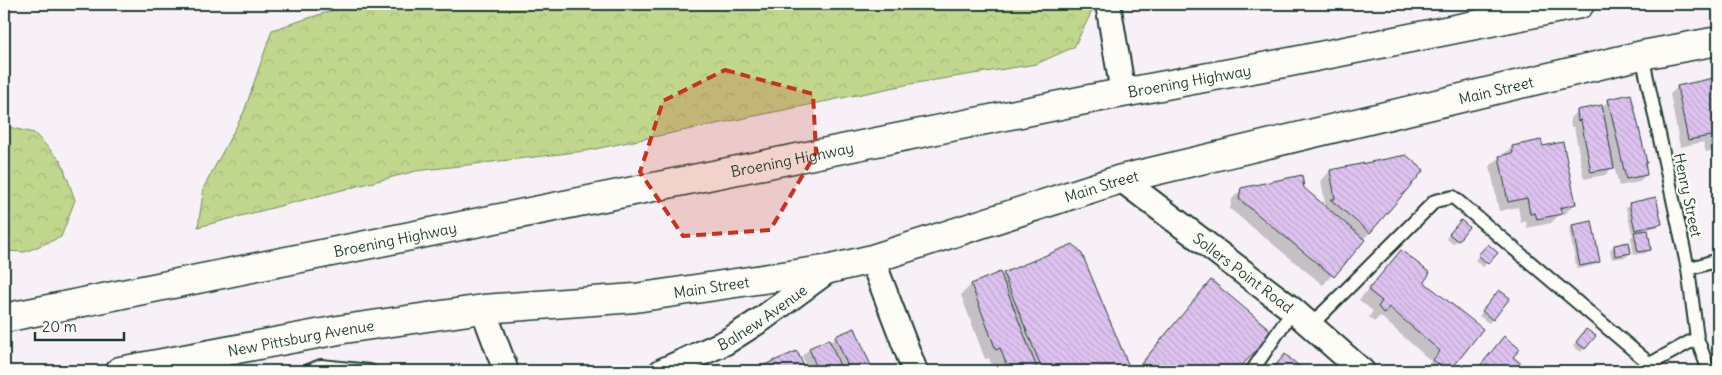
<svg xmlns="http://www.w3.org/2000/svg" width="1722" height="375" font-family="Delius,sans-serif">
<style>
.forest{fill:url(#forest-crowns);stroke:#708a60}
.shadow{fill:#0003}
.building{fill:url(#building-back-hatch);stroke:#1f3d34}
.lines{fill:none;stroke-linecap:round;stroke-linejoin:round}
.service-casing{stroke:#1f3d34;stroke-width:16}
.minor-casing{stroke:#1f3d34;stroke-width:28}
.tertiary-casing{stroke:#1f3d34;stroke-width:31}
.primary-casing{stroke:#1f3d34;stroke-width:31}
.service{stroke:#fdfcf7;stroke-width:12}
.minor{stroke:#fdfcf7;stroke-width:24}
.tertiary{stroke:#fdfcf7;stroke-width:28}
.primary{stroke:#fdfcf7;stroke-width:28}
.marked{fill:#c8321e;fill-opacity:0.2;stroke:#c8321e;stroke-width:4;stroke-dasharray:10 6;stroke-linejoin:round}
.labels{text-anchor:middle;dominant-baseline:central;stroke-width:4.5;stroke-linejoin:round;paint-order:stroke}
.street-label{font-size:15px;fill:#1f3d34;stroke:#fdfcf7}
</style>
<defs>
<pattern id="forest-crowns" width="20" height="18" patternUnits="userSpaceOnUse" patternTransform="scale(1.25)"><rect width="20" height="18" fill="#c1d78d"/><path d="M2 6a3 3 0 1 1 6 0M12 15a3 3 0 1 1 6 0" fill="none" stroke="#a5b97a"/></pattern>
<pattern id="building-back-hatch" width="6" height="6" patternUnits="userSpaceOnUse" patternTransform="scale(1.25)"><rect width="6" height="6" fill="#dec2f0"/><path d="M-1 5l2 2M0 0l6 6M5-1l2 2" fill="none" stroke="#bea8ce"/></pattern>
</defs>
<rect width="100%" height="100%" fill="#f7f0f6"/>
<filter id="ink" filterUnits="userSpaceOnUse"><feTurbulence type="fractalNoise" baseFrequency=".02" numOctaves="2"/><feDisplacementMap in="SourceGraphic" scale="10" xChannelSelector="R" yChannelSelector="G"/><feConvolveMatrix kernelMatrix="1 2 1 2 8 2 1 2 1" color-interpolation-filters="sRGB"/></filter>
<g filter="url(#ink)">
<path class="forest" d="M352,4H1091L1093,9L1074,47L1036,64L910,84L585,151L416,171L198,227L204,187L244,112L272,30Z
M4,126L34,133L61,161L75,200L61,237L25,252L4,251Z"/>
<path class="shadow" d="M1718,79V149L1706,152L1703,142L1680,147L1670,94L1678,87Z
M1609,100L1646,162L1644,165L1646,174L1639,182L1619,186L1614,166L1605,175L1584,179L1574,127H1571L1570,118L1577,111L1602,107Z
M1512,147L1574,204L1565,214L1559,215L1551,223L1527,228L1526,221L1521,223L1518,207L1499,211L1490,166Z
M1330,171L1370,232L1323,285L1230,209L1232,199L1242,189L1326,208L1321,181Z
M1630,204L1661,223L1657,227L1641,231L1650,249L1646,253L1634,255L1631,237L1637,232L1632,233L1626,208Z
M1457,225V240L1453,244L1446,238Z
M1573,226L1599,261L1595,265L1577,269L1569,230Z
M1488,246L1496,253L1483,267L1475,260Z
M1614,246L1630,253L1626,257L1612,259L1610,250Z
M1401,252L1422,282L1482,329L1448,371H1426L1425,370L1431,361L1380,316L1374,322L1369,317L1373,311L1359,300Z
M1004,274L1130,371L1138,366L1211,281L1271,332L1235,371H994L989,358L985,359L961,295L971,285L1000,277Z
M1495,295L1493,319L1489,323L1479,316Z
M854,330L872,371H808L802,356L809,349L829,344L836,337Z
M1582,334L1584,348L1581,352L1573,346Z
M1504,338L1511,358L1528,371H1475Z
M796,353L805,371H753Z"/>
<path class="building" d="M1718,77V144L1713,145L1710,136L1688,140L1677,86Z
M1631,94L1647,163H1645L1647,175L1626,179L1608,99Z
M1602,105L1614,168L1591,172L1581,120L1578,121L1577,110Z
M1541,140L1543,146L1563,142L1576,204L1560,208L1562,214L1537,219L1535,213L1530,214L1527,198L1508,202L1499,156L1513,153L1512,146Z
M1406,155L1424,170L1370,233L1330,199H1335L1330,170Z
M1302,175L1304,188L1365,240L1334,277L1239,199L1241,188Z
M1656,197L1662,224L1635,230L1629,203Z
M1461,220L1469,227L1458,241L1449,234Z
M1592,221L1600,262L1580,266L1572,225Z
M1648,230L1651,250L1638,252L1634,232Z
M1629,242L1631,253L1615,256L1614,245Z
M1073,244L1082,254L1130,369L1141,364L1211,280L1273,332L1237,371H1043L1003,273Z
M1488,244L1498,253L1488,264L1478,255Z
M1401,250L1430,273L1424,282L1483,329L1450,371H1448L1433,360L1440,351L1389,307L1384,314L1378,307L1382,301L1368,290Z
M1000,272L1038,371H1009L1000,348L996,350L971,284Z
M1499,290L1510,298L1493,320L1482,311Z
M855,328L873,371H850L835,336Z
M1586,329L1596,336L1585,349L1576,342Z
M1504,336L1520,349L1513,357L1530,371H1476Z
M829,339L842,371H818L809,348Z
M797,351L806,371H750Z
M1285,354L1305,371H1271Z"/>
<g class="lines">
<g class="service-casing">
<path id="service" d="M1642,55L1688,269L1697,338L1709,371
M1688,269L1718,260
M1311,325L1435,201L1453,197L1650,364
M309,371L321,366L370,371
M1252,371L1293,310
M1645,371L1650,364L1697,338"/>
</g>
<g class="minor-casing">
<g id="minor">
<path d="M1108,4L1123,93"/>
<path id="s1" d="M1121,179L1293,310L1362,371"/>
<path d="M872,259L915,371"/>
<path d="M483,309L506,371"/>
<path id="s2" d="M662,371L726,342L762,319L830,269"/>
</g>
</g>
<g class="tertiary-casing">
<g id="tertiary">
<path id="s3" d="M120,371L344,329L483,309L635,298L830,269L872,259L1121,179L1642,55L1718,41"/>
</g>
</g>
<g class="primary-casing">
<g id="primary">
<path id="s4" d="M4,318L1090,99L1290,62L1580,4"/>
</g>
</g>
<use href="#service" class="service"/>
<use href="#minor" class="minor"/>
<use href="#tertiary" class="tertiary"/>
<use href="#primary" class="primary"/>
</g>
</g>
<path class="marked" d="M725,70L813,94L816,153L770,230L683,236L640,172L663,101Z"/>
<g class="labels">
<g class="street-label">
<text stroke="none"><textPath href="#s4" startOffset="1209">Broening Highway</textPath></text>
<text stroke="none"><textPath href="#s3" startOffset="1408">Main Street</textPath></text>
<text stroke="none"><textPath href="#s4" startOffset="804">Broening Highway</textPath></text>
<text stroke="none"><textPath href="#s3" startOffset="1002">Main Street</textPath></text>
<text transform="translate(1688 195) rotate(78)">Henry Street</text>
<text stroke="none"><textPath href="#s4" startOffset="399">Broening Highway</textPath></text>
<text stroke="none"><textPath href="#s1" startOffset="154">Sollers Point Road</textPath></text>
<text stroke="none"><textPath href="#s3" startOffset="598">Main Street</textPath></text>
<text stroke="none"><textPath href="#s2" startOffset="114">Balnew Avenue</textPath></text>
<text stroke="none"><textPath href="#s3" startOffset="184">New Pittsburg Avenue</textPath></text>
</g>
</g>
<rect width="1722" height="375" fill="none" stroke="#fdfcf7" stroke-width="20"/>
<rect x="10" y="10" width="1702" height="355" fill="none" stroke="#1f3d34" stroke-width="2" filter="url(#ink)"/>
<path d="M35 332v8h89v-8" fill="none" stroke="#1f3d34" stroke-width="2.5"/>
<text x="42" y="332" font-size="15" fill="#1f3d34" stroke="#fdfcf7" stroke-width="4" paint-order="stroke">20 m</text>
</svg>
